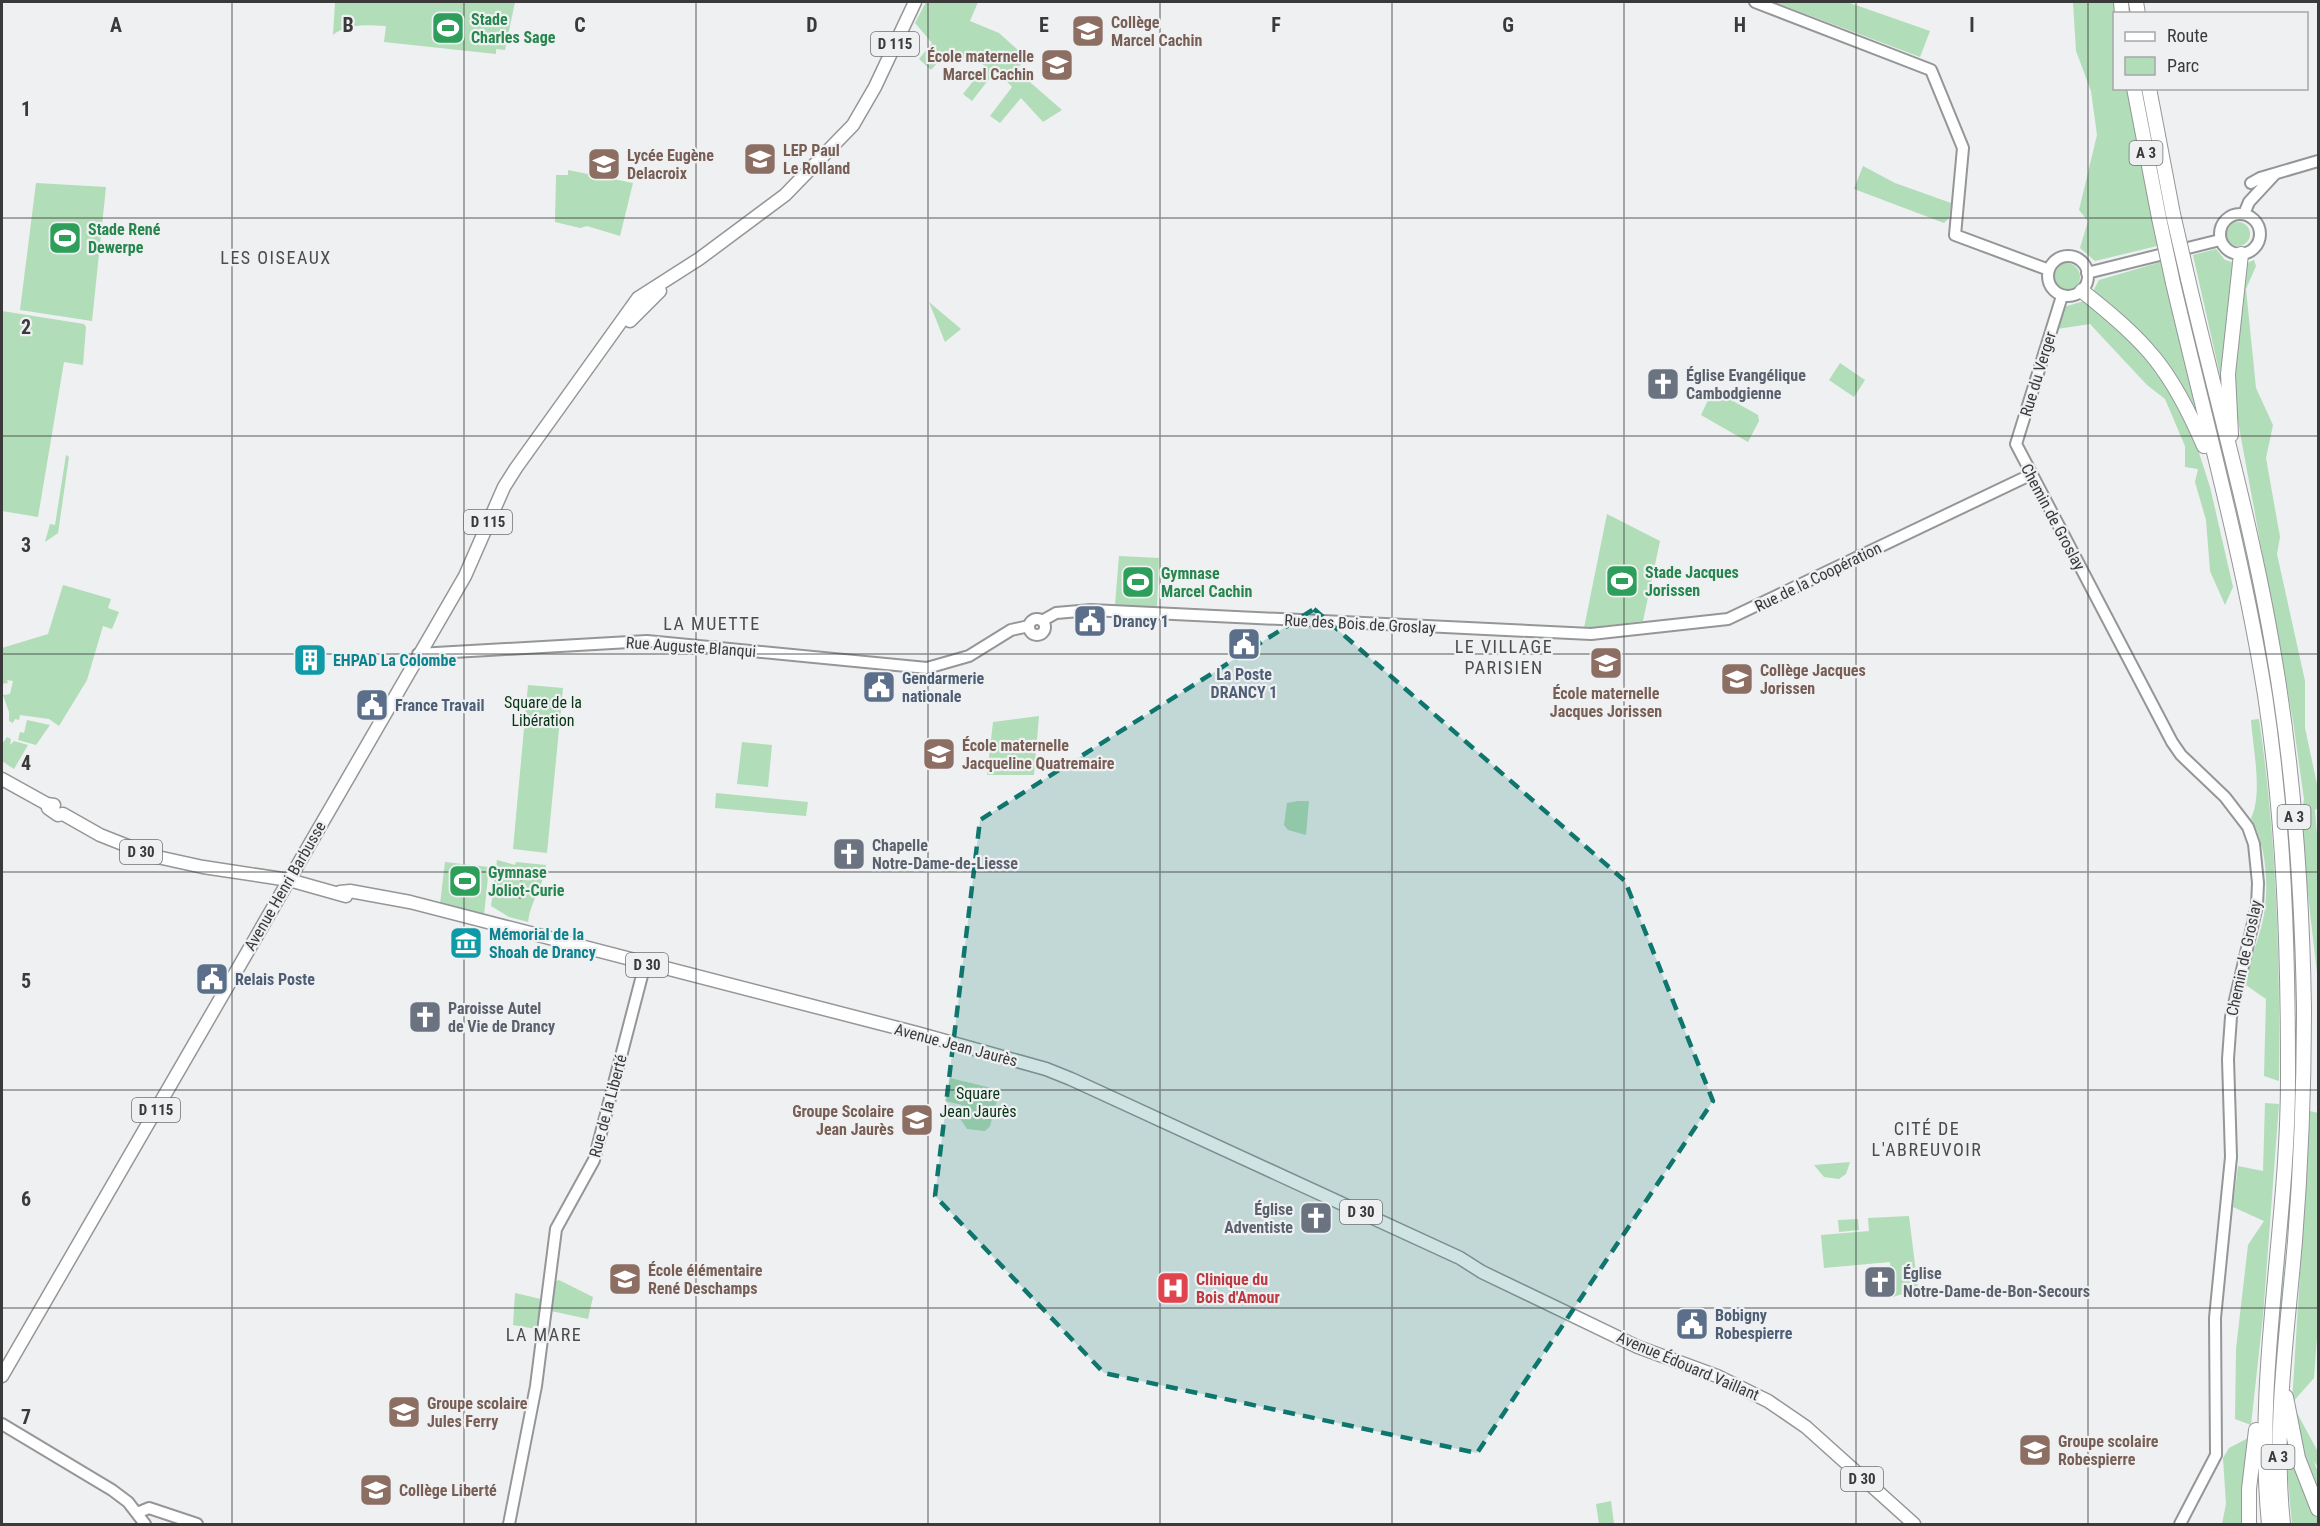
<svg xmlns="http://www.w3.org/2000/svg" width="2320" height="1526" font-family="'Roboto Condensed',sans-serif">
<style>
.green{fill:#b1ddb8}
.lines{fill:none;stroke-linecap:round;stroke-linejoin:round}
.secondary-casing{stroke:#949698;stroke-width:14}
.primary-casing{stroke:#949698;stroke-width:15}
.highway-casing{stroke:#949698;stroke-width:16}
.secondary{stroke:#fff;stroke-width:10}
.primary{stroke:#fff;stroke-width:12}
.highway{stroke:#fff;stroke-width:14}
.rail{stroke:#9d9e9f;stroke-width:2;stroke-dasharray:12 6;stroke-linecap:butt}
.highway-bridge-casing{stroke:#949698;stroke-width:16;stroke-linecap:butt}
.highway-bridge{stroke:#fff;stroke-width:14}
.marked{fill:#0f766e;fill-opacity:0.2;stroke:#0f766e;stroke-width:4.5;stroke-dasharray:12 8;stroke-linejoin:round}
.grid{fill:none;stroke:#3a3a3b;stroke-width:1.5;stroke-opacity:0.55}
.labels{text-anchor:middle;dominant-baseline:central;stroke-width:4.5;stroke-linejoin:round;paint-order:stroke}
.shield{fill:#eef0f2;stroke:#707172;stroke-width:1.5}
.shield-label{font-size:15px;font-weight:bold;fill:#3a3a3b}
.leisure-label{font-size:16px;font-weight:bold;fill:#27864d;stroke:#eef0f2;text-anchor:start}
.education-label{font-size:16px;font-weight:bold;fill:#785e54;stroke:#eef0f2;text-anchor:start}
.street-label{font-size:16px;fill:#3a3a3b;stroke:#eef0f2}
.worship-label{font-size:16px;font-weight:bold;fill:#5b616d;stroke:#eef0f2;text-anchor:start}
.service-label{font-size:16px;font-weight:bold;fill:#4e5e75;stroke:#eef0f2;text-anchor:start}
.culture-label{font-size:16px;font-weight:bold;fill:#0d838f;stroke:#eef0f2;text-anchor:start}
.park-label{font-size:16px;fill:#063414;stroke:#eef0f2}
.health-label{font-size:16px;font-weight:bold;fill:#be3a42;stroke:#eef0f2;text-anchor:start}
.neighbourhood-label{font-size:18px;letter-spacing:1.5px;fill:#4b4c4e;stroke:#eef0f2}
.grid-label{font-size:20px;text-anchor:middle;font-weight:bold;fill:#3a3a3b;stroke:#eef0f2;stroke-width:4.5;stroke-linejoin:round;paint-order:stroke}
</style>
<rect width="100%" height="100%" fill="#eef0f2"/>
<path class="green" d="M335,2H515L505,50L496,49V54L384,42L386,26C368,25 347,23 333,35Z
M926,2H978L970,21L999,33L1019,51L1017,54L1024,61L1016,70L1062,110L1043,122L1021,98L1000,123L990,116L1012,87L996,70L972,101L963,94L985,66L973,59L944,55L931,70L919,59L932,43L915,23Z
M1774,2H1847L1930,31L1920,57Z
M2073,2H2114V88L2127,89L2157,246L2095,261L2080,248L2088,221L2079,210L2097,135L2091,91L2076,51Z
M1863,166L1895,183L1951,203L1949,218L1944,223L1854,189Z
M568,170L633,183L620,236L587,226L580,228L555,222L556,175H568Z
M36,183L106,187L92,321L20,310Z
M2226 234a12 12 0 1 1 24 0a12 12 0 1 1-24 0Z
M2216,249L2225,260L2236,263L2223,389L2193,255Z
M2178,259C2211,399 2249,539 2272,681C2288,777 2293,873 2298,970L2281,758L2266,660L2240,531L2175,260Z
M2254,260L2256,266L2246,289L2256,388L2273,425L2266,458L2280,537L2277,554L2305,681V728L2318,789V808L2315,810L2318,847L2317,973L2300,826L2304,799L2293,721L2235,405L2233,361L2245,264Z
M2161,262L2200,425L2170,368L2140,332L2092,293L2099,280Z
M2052 277a14 14 0 1 1 28 0a14 14 0 1 1-28 0Z
M2087,300L2144,350L2170,386L2192,431L2210,487L2233,587L2225,605L2210,571L2206,520L2195,482L2198,469L2185,467V446L2165,399L2147,385L2090,324L2057,329L2064,307Z
M929,302L961,329L945,342Z
M2,311L84,324L86,327L83,365L64,362L38,517L2,511Z
M1840,363L1865,380L1854,397L1829,380Z
M1719,393L1758,415L1759,421L1748,442L1701,415L1709,398Z
M66,455L69,457L58,533L45,542L50,524L55,525Z
M1607,514L1660,541L1643,621L1584,628Z
M1119,556L1159,558L1157,607L1115,605Z
M63,585L111,599L108,608L119,612L112,629L103,626L87,680L59,726L49,719L20,715L19,720L15,719L13,723L9,721V712L3,695L10,694L13,681L7,680L8,683L2,684V648L48,634Z
M528,685L563,688L547,853L513,849Z
M1039,716L1034,775H987L993,722Z
M2259,719C2277,840 2280,959 2279,1081L2264,1076L2266,999L2243,983C2249,964 2257,944 2262,924C2270,893 2267,845 2251,818C2263,794 2253,749 2251,720Z
M27,720L50,725L36,745L18,740L20,732L24,733Z
M7,737L11,739L10,745L14,741L28,745L14,769L2,761V744Z
M742,742L772,745L768,787L737,784Z
M716,793L808,802L806,816L715,808Z
M1298,801H1309L1306,835L1288,830L1284,825L1287,803Z
M497,860L515,865L516,862L546,865C544,886 530,901 528,922L509,917L491,906Z
M445,862L489,867L484,915L440,904Z
M2297,981V1099L2273,1420L2277,1524H2274L2271,1449L2273,1373L2292,1141Z
M950,1078L1000,1090L990,1126L985,1131L967,1129L959,1117L962,1105L945,1101Z
M2265,1103L2279,1104L2263,1316L2251,1425L2235,1419L2236,1349L2248,1245L2264,1221L2233,1207L2238,1166L2263,1171Z
M2310,1111L2318,1113V1323L2314,1378L2292,1403Z
M1850,1162L1846,1174L1839,1179L1824,1177L1814,1165Z
M1909,1216L1918,1289L1893,1297L1890,1262L1824,1268L1821,1235L1869,1231L1868,1218Z
M1858,1219L1859,1230L1839,1232L1838,1220Z
M559,1280L593,1297L588,1319L551,1311L554,1282Z
M515,1293L541,1299L536,1329L513,1325Z
M2296,1411L2318,1452V1467L2314,1461L2318,1473V1496L2304,1463L2293,1413Z
M2250,1437L2243,1524H2222L2226,1504L2223,1458L2229,1448Z
M2288,1441L2303,1489L2318,1518V1524H2292L2286,1457Z
M1611,1501L1614,1524H1599L1596,1504Z"/>
<g class="lines">
<g class="secondary-casing">
<path id="secondary" d="M1755,2L1931,70L1963,148L1955,235L2049,270
M2251,183L2260,178L2318,161
M2220 234a20 20 0 1 1 40 0a20 20 0 1 1-40 0Z
M2244,214L2249,202L2275,174
M2048 276a20 20 0 1 1 40 0a20 20 0 1 1-40 0Z
M2087,273L2220,240
M2062,296L2016,444L2172,742L2181,755L2225,797L2248,827L2254,844L2258,883L2257,906L2231,1017L2228,1059L2231,1157L2215,1318L2216,1455L2180,1524
M1029 627a8 8 0 1 1 16 0a8 8 0 1 1-16 0Z
M1042,621L1056,613L1091,610L1591,634L1728,619L2030,475
M418,654L647,641L927,668L969,656L1011,630L1029,626
M2,1424L112,1490L128,1502L145,1524
M137,1513L149,1508L197,1524
M509,1524L536,1386L556,1229L594,1160L645,964"/>
</g>
<g class="primary-casing">
<path id="primary" d="M630,321L660,291
M2,779L47,804L54,805
M47,804L48,808L58,815L63,814L100,835L153,856L203,867L289,880L346,896
M340,892L350,891L410,902L917,1033L1046,1069L1071,1079L1460,1258L1482,1272L1638,1347L1717,1376L1768,1401L1806,1427L1914,1524
M2,1376L465,576L504,487L516,468L638,298L699,259L785,195L853,125L875,87L915,2"/>
</g>
<g class="highway-casing">
<path id="highway" d="M2121,2L2122,14
M2136,2L2138,14
M2134,88L2159,218
M2149,88L2173,214
M2188,279C2217,404 2253,528 2274,655C2294,771 2302,890 2304,1007C2304,1085 2301,1164 2295,1241C2287,1336 2273,1429 2283,1524
M2173,283C2205,420 2243,556 2265,695C2284,820 2288,946 2288,1072C2289,1223 2254,1373 2269,1524
M2082,291C2147,342 2171,369 2204,446
M2231,435L2228,374L2241,254
M2286,1397L2298,1458L2318,1509
M2249,1524V1489L2256,1430"/>
</g>
<use href="#secondary" class="secondary"/>
<use href="#primary" class="primary"/>
<use href="#highway" class="highway"/>
<path class="rail" d="M520,899L522,873"/>
<g class="highway-bridge-casing">
<path id="highway-bridge" d="M2173,214L2188,279
M2159,218L2173,283"/>
</g>
<use href="#highway-bridge" class="highway-bridge"/>
</g>
<path class="marked" d="M1314,609L1625,881L1713,1101L1477,1453L1104,1373L935,1196L980,820Z"/>
<path class="grid" d="M232,2V1524M464,2V1524M696,2V1524M928,2V1524M1160,2V1524M1392,2V1524M1624,2V1524M1856,2V1524M2088,2V1524M2,218H2318M2,436H2318M2,654H2318M2,872H2318M2,1090H2318M2,1308H2318"/>
<defs>
<g id="stadium-square" transform="scale(1.725)"><rect x="-9" y="-9" width="18" height="18" rx="4" fill="#2e9e5b" stroke="#eef0f2"/><path d="M0-5a6.5 5 0 1 0 0 10a6.5 5 0 1 0 0-10ZM-3.5-1.8h7v3.6h-7Z" fill="#fff"/></g>
<g id="school-square" transform="scale(1.725)"><rect x="-9" y="-9" width="18" height="18" rx="4" fill="#8d6e63" stroke="#eef0f2"/><path d="M0-5L7-2L0 1L-7-2ZM-4 1L0 2.5L4 1V4Q0 6-4 4Z" fill="#fff"/></g>
<g id="church-square" transform="scale(1.725)"><rect x="-9" y="-9" width="18" height="18" rx="4" fill="#6b7280" stroke="#eef0f2"/><path d="M-1.2-6h2.4v3.5h3.3v2.4h-3.3V6h-2.4V-.1h-3.3v-2.4h3.3Z" fill="#fff"/></g>
<g id="civic-square" transform="scale(1.725)"><rect x="-9" y="-9" width="18" height="18" rx="4" fill="#5c6f8a" stroke="#eef0f2"/><path d="M-.6-6.5H3V-4.5H.6V-3L4-1V1h2V6H-6V1h2V-1L-.6-3ZM-1.2 2.5V6h2.4V2.5Z" fill="#fff"/></g>
<g id="building-square" transform="scale(1.725)"><rect x="-9" y="-9" width="18" height="18" rx="4" fill="#0f9aa8" stroke="#eef0f2"/><path d="M-4-6H4V6H1V3H-1V6H-4ZM-2.5-4.3h1.7v1.8h-1.7ZM.8-4.3h1.7v1.8H.8ZM-2.5-1h1.7V.8h-1.7ZM.8-1h1.7V.8H.8Z" fill="#fff"/></g>
<g id="museum-square" transform="scale(1.725)"><rect x="-9" y="-9" width="18" height="18" rx="4" fill="#0f9aa8" stroke="#eef0f2"/><path d="M0-6L6-3V-2H-6V-3ZM-5-1h2V3h-2ZM-1-1h2V3h-2ZM3-1h2V3H3ZM-6 4H6V6H-6Z" fill="#fff"/></g>
<g id="hospital-square" transform="scale(1.725)"><rect x="-9" y="-9" width="18" height="18" rx="4" fill="#e0444e" stroke="#eef0f2"/><path d="M-5-5h3v3.5h4V-5h3V5h-3V1.5h-4V5h-3Z" fill="#fff"/></g>
</defs>
<g fill-rule="evenodd">
<use href="#stadium-square" x="448" y="28"/>
<use href="#school-square" x="1088" y="31"/>
<use href="#school-square" x="1057" y="65"/>
<use href="#school-square" x="760" y="159"/>
<use href="#school-square" x="604" y="164"/>
<use href="#stadium-square" x="65" y="238"/>
<use href="#church-square" x="1663" y="384"/>
<use href="#stadium-square" x="1622" y="581"/>
<use href="#stadium-square" x="1138" y="582"/>
<use href="#civic-square" x="1090" y="621"/>
<use href="#civic-square" x="1244" y="644"/>
<use href="#building-square" x="310" y="660"/>
<use href="#school-square" x="1606" y="663"/>
<use href="#school-square" x="1737" y="679"/>
<use href="#civic-square" x="879" y="687"/>
<use href="#civic-square" x="372" y="705"/>
<use href="#school-square" x="939" y="754"/>
<use href="#church-square" x="849" y="854"/>
<use href="#stadium-square" x="465" y="881"/>
<use href="#museum-square" x="466" y="943"/>
<use href="#civic-square" x="212" y="979"/>
<use href="#church-square" x="425" y="1017"/>
<use href="#school-square" x="917" y="1120"/>
<use href="#church-square" x="1316" y="1218"/>
<use href="#school-square" x="625" y="1279"/>
<use href="#church-square" x="1880" y="1282"/>
<use href="#hospital-square" x="1173" y="1288"/>
<use href="#civic-square" x="1692" y="1324"/>
<use href="#school-square" x="404" y="1412"/>
<use href="#school-square" x="2035" y="1450"/>
<use href="#school-square" x="376" y="1490"/>
</g>
<g class="labels">
<g class="shield">
<rect x="871" y="32" width="48" height="24" rx="4.5"/>
<rect x="2129.5" y="141" width="33" height="24" rx="4.5"/>
<rect x="464" y="510" width="48" height="24" rx="4.5"/>
<rect x="2277.5" y="805" width="33" height="24" rx="4.5"/>
<rect x="120" y="840" width="42" height="24" rx="4.5"/>
<rect x="626" y="953" width="42" height="24" rx="4.5"/>
<rect x="132" y="1098" width="48" height="24" rx="4.5"/>
<rect x="1340" y="1200" width="42" height="24" rx="4.5"/>
<rect x="2261.5" y="1445" width="33" height="24" rx="4.5"/>
<rect x="1841" y="1467" width="42" height="24" rx="4.5"/>
</g>
<g class="shield-label">
<text x="895" y="44">D 115</text>
<text x="2146" y="153">A 3</text>
<text x="488" y="522">D 115</text>
<text x="2294" y="817">A 3</text>
<text x="141" y="852">D 30</text>
<text x="647" y="965">D 30</text>
<text x="156" y="1110">D 115</text>
<text x="1361" y="1212">D 30</text>
<text x="2278" y="1457">A 3</text>
<text x="1862" y="1479">D 30</text>
</g>
<g class="leisure-label">
<text x="471" y="19">Stade<tspan x="471" dy="18">Charles Sage</tspan></text>
<text x="88" y="229">Stade René<tspan x="88" dy="18">Dewerpe</tspan></text>
<text x="1645" y="572">Stade Jacques<tspan x="1645" dy="18">Jorissen</tspan></text>
<text x="1161" y="573">Gymnase<tspan x="1161" dy="18">Marcel Cachin</tspan></text>
<text x="488" y="872">Gymnase<tspan x="488" dy="18">Joliot-Curie</tspan></text>
</g>
<g class="education-label">
<text x="1111" y="22">Collège<tspan x="1111" dy="18">Marcel Cachin</tspan></text>
<text x="1034" y="56" text-anchor="end">École maternelle<tspan x="1034" dy="18">Marcel Cachin</tspan></text>
<text x="783" y="150">LEP Paul<tspan x="783" dy="18">Le Rolland</tspan></text>
<text x="627" y="155">Lycée Eugène<tspan x="627" dy="18">Delacroix</tspan></text>
<text x="1760" y="670">Collège Jacques<tspan x="1760" dy="18">Jorissen</tspan></text>
<text x="1606" y="693" text-anchor="middle">École maternelle<tspan x="1606" dy="18">Jacques Jorissen</tspan></text>
<text x="962" y="745">École maternelle<tspan x="962" dy="18">Jacqueline Quatremaire</tspan></text>
<text x="894" y="1111" text-anchor="end">Groupe Scolaire<tspan x="894" dy="18">Jean Jaurès</tspan></text>
<text x="648" y="1270">École élémentaire<tspan x="648" dy="18">René Deschamps</tspan></text>
<text x="427" y="1403">Groupe scolaire<tspan x="427" dy="18">Jules Ferry</tspan></text>
<text x="2058" y="1441">Groupe scolaire<tspan x="2058" dy="18">Robespierre</tspan></text>
<text x="399" y="1490">Collège Liberté</text>
</g>
<g class="street-label">
<text transform="translate(2038 374) rotate(-73)">Rue du Verger</text>
<text transform="translate(2053 517) rotate(62)">Chemin de Groslay</text>
<text transform="translate(1818 577) rotate(-26)">Rue de la Coopération</text>
<text transform="translate(1360 624) rotate(3)">Rue des Bois de Groslay</text>
<text transform="translate(691 647) rotate(4)">Rue Auguste Blanqui</text>
<text transform="translate(285 886) rotate(-60)">Avenue Henri Barbusse</text>
<text transform="translate(2244 958) rotate(-78)">Chemin de Groslay</text>
<text transform="translate(956 1045) rotate(15)">Avenue Jean Jaurès</text>
<text transform="translate(608 1106) rotate(-75)">Rue de la Liberté</text>
<text transform="translate(1688 1366) rotate(23)">Avenue Édouard Vaillant</text>
</g>
<g class="worship-label">
<text x="1686" y="375">Église Evangélique<tspan x="1686" dy="18">Cambodgienne</tspan></text>
<text x="872" y="845">Chapelle<tspan x="872" dy="18">Notre-Dame-de-Liesse</tspan></text>
<text x="448" y="1008">Paroisse Autel<tspan x="448" dy="18">de Vie de Drancy</tspan></text>
<text x="1293" y="1209" text-anchor="end">Église<tspan x="1293" dy="18">Adventiste</tspan></text>
<text x="1903" y="1273">Église<tspan x="1903" dy="18">Notre-Dame-de-Bon-Secours</tspan></text>
</g>
<g class="service-label">
<text x="1113" y="621">Drancy 1</text>
<text x="1244" y="674" text-anchor="middle">La Poste<tspan x="1244" dy="18">DRANCY 1</tspan></text>
<text x="902" y="678">Gendarmerie<tspan x="902" dy="18">nationale</tspan></text>
<text x="395" y="705">France Travail</text>
<text x="235" y="979">Relais Poste</text>
<text x="1715" y="1315">Bobigny<tspan x="1715" dy="18">Robespierre</tspan></text>
</g>
<g class="culture-label">
<text x="333" y="660">EHPAD La Colombe</text>
<text x="489" y="934">Mémorial de la<tspan x="489" dy="18">Shoah de Drancy</tspan></text>
</g>
<g class="park-label">
<text x="543" y="702">Square de la<tspan x="543" dy="18">Libération</tspan></text>
<text x="978" y="1093">Square<tspan x="978" dy="18">Jean Jaurès</tspan></text>
</g>
<g class="health-label">
<text x="1196" y="1279">Clinique du<tspan x="1196" dy="18">Bois d'Amour</tspan></text>
</g>
<g class="neighbourhood-label">
<text x="276" y="257">LES OISEAUX</text>
<text x="712" y="623">LA MUETTE</text>
<text x="1504" y="646">LE VILLAGE<tspan x="1504" dy="21">PARISIEN</tspan></text>
<text x="1927" y="1128">CITÉ DE<tspan x="1927" dy="21">L'ABREUVOIR</tspan></text>
<text x="544" y="1334">LA MARE</text>
</g>
</g>
<g class="grid-label">
<text x="116" y="32">A</text>
<text x="348" y="32">B</text>
<text x="580" y="32">C</text>
<text x="812" y="32">D</text>
<text x="1044" y="32">E</text>
<text x="1276" y="32">F</text>
<text x="1508" y="32">G</text>
<text x="1740" y="32">H</text>
<text x="1972" y="32">I</text>
<text x="26" y="116">1</text>
<text x="26" y="334">2</text>
<text x="26" y="552">3</text>
<text x="26" y="770">4</text>
<text x="26" y="988">5</text>
<text x="26" y="1206">6</text>
<text x="26" y="1424">7</text>
</g>
<rect width="2320" height="1526" fill="none" stroke="#3a3a3b" stroke-width="6"/>
<rect x="2113" y="12" width="195" height="78" fill="#eef0f2" stroke="#a6a7a9" stroke-width="1.5"/>
<rect x="2125" y="32" width="30" height="9" fill="#ffffff" stroke="#a6a7a9" stroke-width="1.5"/>
<text x="2167" y="42" font-size="18" fill="#3a3a3b">Route</text>
<rect x="2125" y="57" width="30" height="18" fill="#b1ddb8" stroke="#a6a7a9" stroke-width="1.5"/>
<text x="2167" y="72" font-size="18" fill="#3a3a3b">Parc</text>
</svg>
